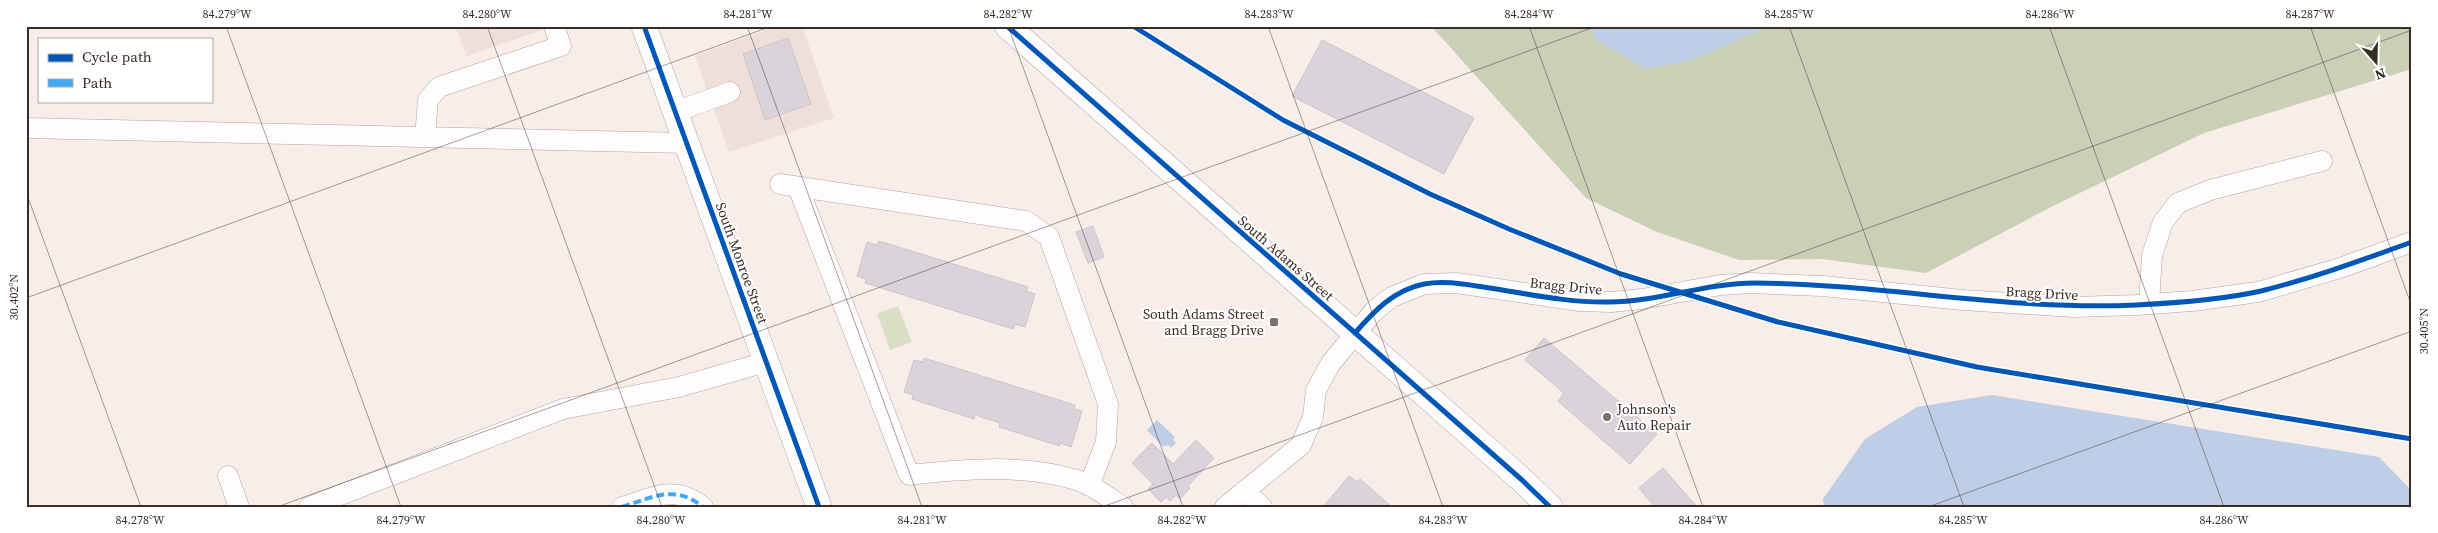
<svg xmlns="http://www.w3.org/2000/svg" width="2438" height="533" font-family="'Source Serif 4',serif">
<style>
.commercial{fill:#f0ded8}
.green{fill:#d9dec5}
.forest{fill:#cad0b6}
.water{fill:#becee7}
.building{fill:#dad4da;stroke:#cbc5c9}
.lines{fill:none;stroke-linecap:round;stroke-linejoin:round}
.minor-casing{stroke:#b0a6a0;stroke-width:21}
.major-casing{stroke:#b0a6a0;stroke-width:26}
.minor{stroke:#fefcfc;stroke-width:20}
.major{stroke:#fefcfc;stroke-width:25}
.quiet{stroke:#3fa9f5;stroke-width:4;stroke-dasharray:8 4;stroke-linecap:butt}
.cycleway-casing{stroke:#fff;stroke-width:8}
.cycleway{stroke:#0057b8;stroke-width:5}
.ticks{fill:none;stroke:#392d27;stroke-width:1;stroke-opacity:0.45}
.poi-dot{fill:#7c706b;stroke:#fff;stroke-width:2}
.labels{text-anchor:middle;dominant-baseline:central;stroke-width:4;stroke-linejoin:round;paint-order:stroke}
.street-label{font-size:14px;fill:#392d27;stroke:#fff}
.poi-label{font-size:14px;fill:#392d27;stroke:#fff;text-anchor:end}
.neatline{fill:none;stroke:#392d27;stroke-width:2}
.ticks-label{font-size:12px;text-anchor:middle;fill:#392d27}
</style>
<rect width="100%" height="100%" fill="#f8ede8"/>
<path class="commercial" d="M455,26H553L467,56Z
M777,26H802L834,118L729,152L695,56Z"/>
<path class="green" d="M898,306L912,342L890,350L877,314Z"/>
<path class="forest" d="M1431,26H2412V69L2204,133L2053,206L1926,273L1822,259L1739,260L1657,232L1586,198Z"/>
<path class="water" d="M1589,26H1770L1692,60L1646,69L1596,40Z
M1992,395L2379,457L2412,491V507H1824L1823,499L1865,439L1917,407Z
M1157,420L1175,437L1173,440L1176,443L1171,448L1168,445L1163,447L1147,430Z"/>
<path class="building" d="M788,38L811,104L765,120L743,54Z
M1322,40L1474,118L1444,174L1292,96Z
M1093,226L1104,257L1088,263L1076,232Z
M879,241L1028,287L1026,291L1035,294L1025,327L1015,324L1013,329L865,283L866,279L857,276L867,242L877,245Z
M1544,338L1657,434L1630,464L1558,401L1564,393L1525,360Z
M924,358L1075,405L1074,409L1082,411L1071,447L1060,443V446L999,427L1000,423L975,415L974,419L912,399L913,395L904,392L914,360L923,362Z
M1196,440L1214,458L1188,486L1190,488L1180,499L1176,495L1170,501L1166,497L1161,502L1148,489L1153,484L1132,463L1152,443L1173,464Z
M1663,468L1697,507H1655L1639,488Z
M1349,476L1357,482L1360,479L1392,507H1323Z"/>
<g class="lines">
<g class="minor-casing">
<path id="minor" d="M675,112L730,92
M26,128L686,143
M425,137L428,100L439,87L561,46L554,26
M780,184L1026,221L1049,237L1108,404L1106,442L1089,486
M798,187L909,475C961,469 1021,464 1073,479C1090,483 1108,497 1123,507
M2149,304L2152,255L2163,222L2178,203L2210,190L2322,161
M228,476L239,507
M1244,491L1262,507
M309,507L563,409L679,387L766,362
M622,507C654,497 675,484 703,507
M1225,507L1301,445L1313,417L1316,390L1331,363L1374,311L1392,297L1424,284L1456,283L1580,301L1611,302L1642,299L1721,285L1751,283L1822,286L1963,300L2074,307L2137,305L2192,301L2258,292L2340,268L2412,242"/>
</g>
<g class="major-casing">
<path id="major" d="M644,26L819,507
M1007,26L1522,480L1550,507"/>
</g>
<use href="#minor" class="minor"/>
<use href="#major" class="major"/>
<path class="quiet" d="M622,507C654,497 675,484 703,507"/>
<g class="cycleway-casing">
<path id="cycleway" d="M644,26L819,507
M1007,26L1522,480L1550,507
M1133,26L1283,120L1430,194L1509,229L1621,274L1778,322L1977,367L2412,439
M1355,333C1374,311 1394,290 1424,284C1446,280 1468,285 1490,288C1529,294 1569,303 1609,302C1658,302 1705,283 1755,283C1883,284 2008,311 2136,305C2177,303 2221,300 2261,291C2313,278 2362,260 2412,242"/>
</g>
<use href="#cycleway" class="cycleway"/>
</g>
<path class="ticks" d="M226,26L401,507M487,26L662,507M747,26L922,507M1008,26L1183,507M1268,26L1443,507M1529,26L1703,507M1789,26L1964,507M2049,26L2224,507M2310,26L2412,307M26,192L141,507M26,298L772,26M277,507L1597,26M1102,507L2412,30M1928,507L2412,331"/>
<g class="poi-dot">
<rect x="1269" y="317" width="10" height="10" rx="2.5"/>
<circle cx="1607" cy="417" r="5"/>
</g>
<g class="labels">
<g class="street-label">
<text transform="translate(1286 258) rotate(41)">South Adams Street</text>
<text transform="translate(742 263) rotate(70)">South Monroe Street</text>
<text transform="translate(1566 286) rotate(6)">Bragg Drive</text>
<text transform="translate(2042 293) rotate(3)">Bragg Drive</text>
</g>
<g class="poi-label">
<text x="1264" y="314">South Adams Street<tspan x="1264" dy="16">and Bragg Drive</tspan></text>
<text x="1617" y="409" text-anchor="start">Johnson's<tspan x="1617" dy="16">Auto Repair</tspan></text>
</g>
</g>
<rect width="2438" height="533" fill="none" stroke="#ffffff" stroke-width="55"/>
<rect x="38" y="38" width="175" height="65" fill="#ffffff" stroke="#b0aba9"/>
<rect x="48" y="54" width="25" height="8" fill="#0057b8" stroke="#b0aba9"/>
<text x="82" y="62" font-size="15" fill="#392d27">Cycle path</text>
<rect x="48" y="79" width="25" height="8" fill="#3fa9f5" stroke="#b0aba9"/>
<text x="82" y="88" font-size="15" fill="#392d27">Path</text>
<g transform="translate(2376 62) rotate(160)" stroke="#ffffff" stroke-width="4" paint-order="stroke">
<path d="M0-4L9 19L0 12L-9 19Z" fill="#392d27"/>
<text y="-8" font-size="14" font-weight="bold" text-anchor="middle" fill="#392d27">N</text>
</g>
<rect x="28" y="28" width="2382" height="478" class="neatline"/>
<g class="ticks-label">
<text x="227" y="18">84.279°W</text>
<text x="487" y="18">84.280°W</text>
<text x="748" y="18">84.281°W</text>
<text x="1008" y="18">84.282°W</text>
<text x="1269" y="18">84.283°W</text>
<text x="1529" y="18">84.284°W</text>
<text x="1789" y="18">84.285°W</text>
<text x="2050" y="18">84.286°W</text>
<text x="2310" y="18">84.287°W</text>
<text transform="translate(14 297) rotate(-90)" y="4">30.402°N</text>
<text transform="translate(2424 331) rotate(-90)" y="4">30.405°N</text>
<text x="140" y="524">84.278°W</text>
<text x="401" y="524">84.279°W</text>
<text x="661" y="524">84.280°W</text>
<text x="922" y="524">84.281°W</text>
<text x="1182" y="524">84.282°W</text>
<text x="1443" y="524">84.283°W</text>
<text x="1703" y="524">84.284°W</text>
<text x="1963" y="524">84.285°W</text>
<text x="2224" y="524">84.286°W</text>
</g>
</svg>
